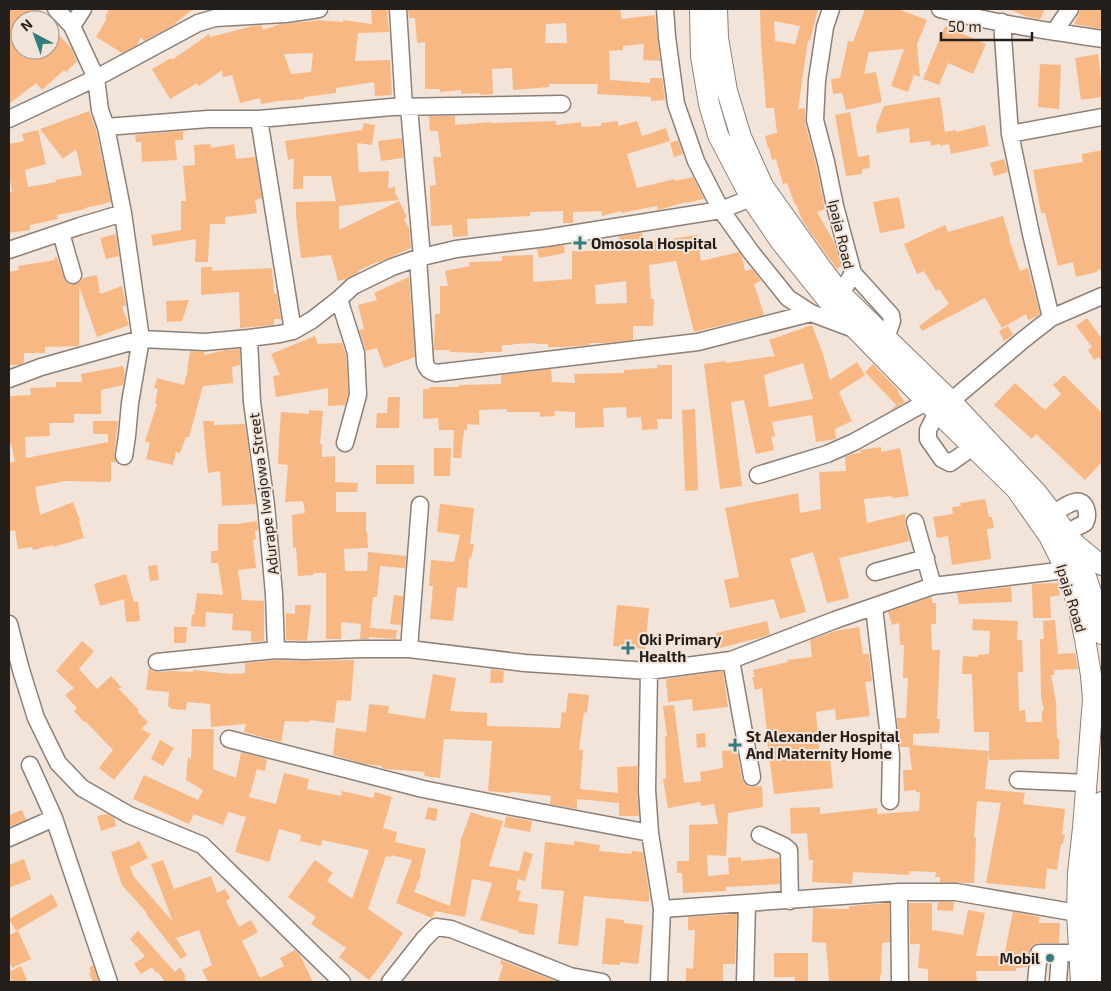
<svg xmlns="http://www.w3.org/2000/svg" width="1111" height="991" font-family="'Exo 2',sans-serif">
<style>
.building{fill:#f8b884;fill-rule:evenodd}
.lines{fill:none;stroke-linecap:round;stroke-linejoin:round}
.minor-casing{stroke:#8d7f75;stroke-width:19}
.major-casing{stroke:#8d7f75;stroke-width:22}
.minor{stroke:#fff;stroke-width:16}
.major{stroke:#fff;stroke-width:20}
.poi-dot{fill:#347d7e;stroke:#f3e4d9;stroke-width:2}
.labels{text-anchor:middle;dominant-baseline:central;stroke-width:4;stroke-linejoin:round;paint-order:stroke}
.street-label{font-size:15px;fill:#241f1b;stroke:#f3e4d9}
.poi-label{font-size:15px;font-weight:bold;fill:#241f1b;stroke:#f3e4d9;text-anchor:start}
</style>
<rect width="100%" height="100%" fill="#f3e4d9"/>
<path class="building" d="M9,9H37L45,20H20V50H50V25L71,48L77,61L66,72L64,70L42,90L36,83L9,104Z
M109,9H193L172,26L144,41L141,37L137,45L122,53L96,37L107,18L105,17Z
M371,9H387L389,32L358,33L355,61L390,60L392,95L375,96L374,82L336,88V93L304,97V99L278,101L261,104L260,98L240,103L232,75L223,77L222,70L199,86L197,83L170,99L152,69L171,58L172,60L209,34L210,37L253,26L262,25L263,30L280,24L316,21L317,20L343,22V20L372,24ZM313,53L311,72L291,74L284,54Z
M408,9H620L622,19L655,15L660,61L643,60L644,44L623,46V50L609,51L610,80L650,83V78H662L665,100L651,101V97L597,94L598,84H549V87L513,90L512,68L492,69L493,94L480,95V93L461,94V90L440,92V89H425V42L417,43L415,18H409ZM566,23L567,43H545L546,24Z
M760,9H818L810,41L808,40L798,109L805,108V123L816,164L825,209L817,212L834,242L841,266L837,269L803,222L796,204L795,205L787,183L783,184L776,159L772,160L769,148H768L765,136L777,133L774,108H766L761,42ZM774,21L800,26L795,44L775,41Z
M865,9H898L927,20L917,44L920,77L914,75L908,92L891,86L904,49L869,52L864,74L876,72L882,102L846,110L842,93L833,94L831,79L840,78L848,41L853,42Z
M1008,9H1045L1040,19L1028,17Z
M1081,9H1102V29L1074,24Z
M945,26L986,44L973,74L948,63L939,85L923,79Z
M1098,54L1102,86V97L1081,100L1075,58Z
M1040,64L1061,65L1059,109L1038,107Z
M940,97L945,132L956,130V132L985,125L989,146L951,154L949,144L940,146V144L931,146L930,141L910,143L909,128L877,133L876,126L884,106Z
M89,111L96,129L111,202L85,208V209L57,215L58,219L30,225V230L9,233V192H12L9,173V144L24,141L22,134L38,130L46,164L25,170L28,187L56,182L55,180L82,175L76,149L63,159L40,129Z
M850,112L858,157L869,155L870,168L862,169V174L846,176L835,115Z
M429,116H455V125L491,122V123L556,121V125L581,122V127L601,126V123L618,121V126L637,121L642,136L666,128L670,141L627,154L637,188L675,179V181L693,177L704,199L686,203V202L658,210L657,206L621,213V211L602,216L601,211L573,212V223H563V211L530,212V216L467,219L468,236L453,237L452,225L431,226L430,186L436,185L433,157H441L438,131H430Z
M364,123L375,125L372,145L357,143L359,172L389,171L388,188L395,187V193L399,200L339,206V230L399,201L407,217L404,219L409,228L411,248L377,263V262L358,271L359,272L346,279L338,281L331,255L301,258L296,216V202L336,201L331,176H303V189H293L294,158L288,160L285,141L362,130Z
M183,131V140H175L177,160L142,162L141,142H136L135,135Z
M402,138L403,158L381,161L378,141Z
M678,140L683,154L674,157L670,143Z
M210,144L211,148L234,144L236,159L255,157L262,198L255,200L257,213L225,217V224H210L208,262H195L196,239L153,246L151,235L181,230V201H186L183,166L195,165L194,145Z
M1102,150V269L1097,270V272L1076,277L1073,262L1058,266L1045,213H1041L1033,170L1083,162L1082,154Z
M1004,159L1008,172L994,176L990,163Z
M899,197L905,228L880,233L873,202Z
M1003,216L1010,239H1009L1020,271L1028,268L1040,314L1036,317L1028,320L1026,314L1002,328L985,298L922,331L919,326L949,304L939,289L936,291L924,271L917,274L904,244L945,225L948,232Z
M642,233L644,243L697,235L701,261L739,252L742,257L745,271L752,269L761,281L754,284L764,315L694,332L676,261L649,265L651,299H654L653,326H633V340L607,343H589V345L564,347H548V344H535V343L513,344V345H502V352H484V353L450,352V350H434L435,314H440V286H448L445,271L469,266V262L502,261V256L533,255V282L572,279V251H601L599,243L619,240V236ZM626,281L627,303L596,304L595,285Z
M116,234L119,256L106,259L100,238Z
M564,245L565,253L539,258L537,249Z
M55,257H57L64,278L66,282L70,285L76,284L80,282L83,278L97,275L100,294L122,286L126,305L122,307L129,325L97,337L79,286V346L45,347V353H24V363L18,365H9V272L19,270L18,266L55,260Z
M201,267H212V271L272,268L274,294H277L281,319H274V325L240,328L239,292L201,295Z
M409,277L415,357L384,368L377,348L366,351L359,330L364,329L358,305L377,300L374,293Z
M189,300L182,321L167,322L166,301Z
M1087,318L1102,339V362L1099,357L1094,360L1088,350L1092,347L1076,326Z
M812,325L823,354L830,380L857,362L865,375L839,392L852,421L835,429L836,439L816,442L812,415L772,422L775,436L771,437L774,450L756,454L744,400L731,402L742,486L720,489L704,364L726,361V363L775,356L769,340ZM803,363L813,399L769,407L764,375Z
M1008,326L1013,335L1004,341L999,331Z
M315,336L318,344L342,343L346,355L348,394L345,405L328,406V388L276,397L273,376L280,375L271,354Z
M240,349V365L232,367L233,383L203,386L189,437H186L180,453L176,452L173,465L146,459L150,443L145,441L157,404L155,403L158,389L154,388L157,378L184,385L186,375L187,376L188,364L190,351L204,352V355L225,350Z
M873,364L898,390L897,391L905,402L890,411L896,405L865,372Z
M657,365H672V419H657L658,429L642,430L641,417L627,418L626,407L603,408L604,427L575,428V412L554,411L555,416L540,417V412H507V409L479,410V425L467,424V430H464L461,458H453L454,430H439L438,418L423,419V389H429V387H459V385L501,384V375L551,369L552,382L575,383L574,374L624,373V370L657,368Z
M123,366L125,375L123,385L101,390V414H74V423H49L50,436L25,437L26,458L108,442V434H93V421H118L114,455L115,459L116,462H111V482L65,481L35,487L40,515L73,502L80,520L79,521L84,538L53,547V545L33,550L32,547L18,549L15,530L9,532V463L15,461L11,444H9V396L31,395L30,388L56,387V382H82L81,374Z
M1064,375L1102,413V462L1085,480L1036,434L1032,439L994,405L1015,383L1045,410L1061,394L1053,385Z
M388,397H400L399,428H376L377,413H387Z
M695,409L698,490L685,491L682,410Z
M309,410L323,411L320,444H322V457L335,456V482L358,483L357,492H336V512H366V532H367L368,548L344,549L345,571H367L368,552L406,556L405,568L380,566L377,597H373L370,628L397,630L396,639L369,637V639H360L361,624L341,622V639H326V573H314L313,575L298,576L296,547L293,548L292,515L305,513L303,501L285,502L288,465L278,464L279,440L281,412L309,414Z
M203,421H214V425L245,424L256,504L222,506L220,471L208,473L205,444Z
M881,447V452L900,448L909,496L893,498L892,496L864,499L867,523L905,514V525L910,541L839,558L849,598L827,603L813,552L790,559L806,612L780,619L774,599L730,608L724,580L739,577L725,508L798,493L800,513L821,509L819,472L846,471L845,457L852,454L861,453L860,450Z
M434,448H451L450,476H434Z
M376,465H414V484H376Z
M985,499L989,517H992L994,528L987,529L991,559L952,565L948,536L937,538L933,517L953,514L952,507L961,506L960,503Z
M440,504L474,508L470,544H474L471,558H469L467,588L457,587L453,621L430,619L433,586H429L431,560L454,562L460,535L437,532Z
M257,521L258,530L255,531L256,539L253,540L256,568L238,570L242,600L264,601V641L251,642V631L232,630L233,614L206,612L205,627L191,626L192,615H194L197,593L223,595L218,563H211V551H218V524H236Z
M157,565L159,580L150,581L148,566Z
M126,574L134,602L138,601L140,621L126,622L124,599L100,606L94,584Z
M1058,583L1060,595L1050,597L1051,618H1033L1032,584Z
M1011,587L1012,602L959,604L957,593Z
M394,595L403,596L401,625L390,624Z
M931,597L933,603H936V624H931L932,650H940L937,719H940L939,733L913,734V745L989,751L985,789L1025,793L1023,804L1065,809L1062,834L1065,835L1063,844H1061L1057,870L1047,868L1045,889L986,883L1001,803L977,801L974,837H976L974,883L940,882V877H935L936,872L909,871V875L853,872L852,884L812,882L813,860H809L807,833L791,834L790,808L820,807V814L877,808V814L919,811L920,792H916V790L904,791L903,770H912L909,747H900L897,720V718H906L908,678H903L904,645H900L899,623L892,625L888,612Z
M295,605H311L307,641L286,640V613L295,614Z
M617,605L649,608L645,649L613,646Z
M973,619L1018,621L1017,640H1022L1023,672H1018L1019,711L1025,710L1026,722H1042V710H1044L1041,697L1040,639H1044L1043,621L1055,620L1058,654L1075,653L1078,669L1054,670V675H1051L1056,702L1057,739H1059V759L989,760V732H974L972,674H962L963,656L978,657V655L989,654L990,631L972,630Z
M767,621L770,634L759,638L720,648L716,633Z
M174,627H187L186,643H174Z
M859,627L863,654H869L872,681L865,682L870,716L836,720L835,709L816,712L820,758L830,756L833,788L774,794L766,732H767L762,688L755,690L752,677H755L753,670L788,662L787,660L812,657L810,640L835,631Z
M82,641L94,651L79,669L97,689L111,676L122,688H118L139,710L137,711L148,722L141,729L151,734L114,780L99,768L113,750L85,721L84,722L74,711L77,708L65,695L74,688L56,671Z
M276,660L304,661L354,660L351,701L337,700L334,723L309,720V722L285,721L281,742L244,732L246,724L211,727L210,704L187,702L186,710L172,709L168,706L169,692L146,690L149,667L152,671L158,672L172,671L193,672V670L231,674L245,673V663Z
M491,669L504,671L503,683H490Z
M723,671L728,707L693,711L692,699L668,702L666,679Z
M433,674L456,678L450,711L487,713V726L560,728L562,712L566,713L568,693L589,695L587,713L584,712L579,750H583L580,789L618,793L617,767L637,766V790L639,816H619V803L577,799V809L550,804L551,796L513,792L508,793L488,791L492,741L444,739L440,778L424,776L425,772L386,769L382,768V766L364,764L333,755L336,728L366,732L369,704L389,706L388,713L425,719Z
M674,705L684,783L701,781L700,772L723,768L722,751L737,750L742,779L744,783L749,787L762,786L763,807L728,813L726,856L707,855L708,876L729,874L728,858L741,857V861L779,858L780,884L726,887V891L683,893L682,873H677V861H689V825L718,824L714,804L701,806L700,802L668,808L663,779H666L665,736H667L663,706Z
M192,729H214L213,769L236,778L241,752L267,759L265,771L257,769L249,797L276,804L284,773L309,779L307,789L341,796L342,791L373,798L375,792L392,797L383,828L397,832L395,842L426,849L420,874H421L414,892L450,906L461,843L460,842L471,812L488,818V817L503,821L489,866L519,871L524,851L533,854L525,881L518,879L516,890L521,891L518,901L538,904L534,935L518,933L519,931L480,920L492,883L472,879L465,917L435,911L432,918L396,903L412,860L391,855V857L386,856L368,909L403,933L389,954L369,980L339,957L346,948L311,924L316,917L288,897L315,860L333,873L327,881L352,899L369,850L322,840L321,846L300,841L301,835L279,829L269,862L235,852L246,817L228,812L223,825L194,814L189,824L133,799L144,775L198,800L203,790L186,780L188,757L191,759Z
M705,733L706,747L697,748L696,734Z
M160,740L174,748L163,766L151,759Z
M428,807L438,809L436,821L425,819Z
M22,810L26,820L9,827V815Z
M107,814L114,818L116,826L101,831L97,816Z
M506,816L532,821L530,832L504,827Z
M139,841L148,858L130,867L134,877L173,922L151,864L163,860L174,889L211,876L217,893L225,889L230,898L226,901L239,927L251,920L258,932L242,941L260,978L284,966L280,958L295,950L300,955L313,982H208L202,970L212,965L199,930L176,938L187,955L181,959L146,914L147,913L122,885L111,852L130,846Z
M574,841L600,845L599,851L632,854V851L643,852L649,892V902L584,896L578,946L558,944L564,891L541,889L545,842L574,845Z
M24,859L31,879L9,888V865Z
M52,894L58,906L16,931L9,919Z
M938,902H954L953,911L937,910Z
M889,903L890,942L882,943L881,975H880V982H829L826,943L812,942L813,908L849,909V906Z
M909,903H932V930L963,935L968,910L985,913L976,956H1004L1013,912L1040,917L1038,923H1060L1059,943H1039L1034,944L1031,947L1029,952L1027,967L1016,968V971H976L977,982H928V969L918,968L920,944H910Z
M737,914L735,964H723V982H686V968L693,969L695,930H688V917Z
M606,918L624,920V923L643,925L638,964L620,962V965L602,964Z
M18,931L31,959L12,968L9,960V935Z
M138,931L175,972L180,967L186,977L184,978L187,982H163L164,981L158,972L156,973L152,967L141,974L134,964L145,956L130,939Z
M774,953H808V982H795V977H774Z
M501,960L558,982H498L503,965L500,964Z
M93,965L99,982H93L89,974L91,972L89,968Z
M21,966L27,980H26L27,982H12L9,975V972Z"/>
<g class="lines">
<g class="minor-casing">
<path id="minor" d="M56,9L72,26
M83,9L72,26L96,78L100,110L106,127L123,213L141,339L130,403L127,436L124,456
M398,9L404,107
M665,9L667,37L676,104L696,161L721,210L751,252L788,298L811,313L854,329
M831,9L825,27L817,80L815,120L826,162L835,206L853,273L841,294
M940,9C993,23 1048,31 1102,39
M1002,22L1010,134L1031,234L1051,318
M1054,32L1070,9
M409,107L422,257
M9,119L96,78L198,23L215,18L285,14L314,10L319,9
M259,119L293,331
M106,127L208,119H259L392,107L562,104
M1010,134L1102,117
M61,233L73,275
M9,250L80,226L123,213
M418,258L425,363C427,369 429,371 436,373L698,342L811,313
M853,273L891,315L892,321L886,338
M339,299L356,353L358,395L345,443
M249,338L252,402L266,505L274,594L276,650
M9,379L41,367L141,339L205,342L249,338L280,334L293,331L312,320L339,299L353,286L392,267L418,258L456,249L546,238L721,210L751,198
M951,401L1023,340L1051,318L1102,296
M937,412L928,430V439L942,459L950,463L973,447
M758,475L827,454L854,442L919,406L926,401
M1053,514C1059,510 1068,503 1075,502C1087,499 1089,516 1085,523L1066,533
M915,522L933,586
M875,572L926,558
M874,607L891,755L890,801
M9,624L21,670L36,718L58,763L82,788L129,815L202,845L342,982
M409,649L420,505
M731,660L752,777
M157,662L276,650L304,651L362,649H409L525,663L649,671L731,660L835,620L933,586L1066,570
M649,671L647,790L650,833L662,909L659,982
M229,739L423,789L518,808L650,833
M30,765L54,818L109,982
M1018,780L1087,783
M760,835L784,846L789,850L790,901
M9,838L54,818
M899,892L900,982
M662,909L899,892H956L1077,913
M390,982L424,939L436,927L451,929L570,976L602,982
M745,982L747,904
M1036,982L1039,953H1079
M1058,982L1060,953"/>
</g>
<g class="major-casing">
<path id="major" d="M700,9L701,56L709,104L718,135L751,198L781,242L829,302L926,401L1016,489L1049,536L1066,570L1078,605L1085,639L1091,675L1093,699L1083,828L1078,873L1077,913L1081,982
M717,9L718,38L727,91L741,137L763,186L822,269L841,294L951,401L1037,493L1053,514L1066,533L1075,544L1096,607L1102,634
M1075,544L1097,562L1102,565
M1098,982L1094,954L1093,914L1097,846L1102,802"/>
</g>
<use href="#minor" class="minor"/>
<use href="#major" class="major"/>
</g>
<g class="poi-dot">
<path d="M577.5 235.5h5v5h5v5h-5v5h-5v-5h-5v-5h5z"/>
<path d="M625.5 640.5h5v5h5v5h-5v5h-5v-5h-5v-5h5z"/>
<path d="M732.5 737.5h5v5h5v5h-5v5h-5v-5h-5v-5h5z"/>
<circle cx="1050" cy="958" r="5"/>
</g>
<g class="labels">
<g class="street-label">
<text transform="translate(842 234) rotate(77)">Ipaja Road</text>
<text transform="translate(263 494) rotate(-97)">Adurape Iwajowa Street</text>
<text transform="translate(1072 598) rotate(73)">Ipaja Road</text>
</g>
<g class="poi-label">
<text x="591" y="243">Omosola Hospital</text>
<text x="639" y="639">Oki Primary<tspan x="639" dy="17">Health</tspan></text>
<text x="746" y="736">St Alexander Hospital<tspan x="746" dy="17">And Maternity Home</tspan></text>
<text x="1040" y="958" text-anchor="end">Mobil</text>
</g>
</g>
<rect width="1111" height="991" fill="none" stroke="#241f1b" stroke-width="20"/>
<g transform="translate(35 35) rotate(319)"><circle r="24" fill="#f3e4d9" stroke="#a0958d"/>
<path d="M0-4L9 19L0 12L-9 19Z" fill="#347d7e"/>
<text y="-8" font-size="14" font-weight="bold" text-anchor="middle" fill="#241f1b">N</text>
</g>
<path d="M941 32v8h91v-8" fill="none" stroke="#241f1b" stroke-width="2.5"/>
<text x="948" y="32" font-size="15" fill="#241f1b" stroke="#f3e4d9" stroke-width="4" paint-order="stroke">50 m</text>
</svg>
